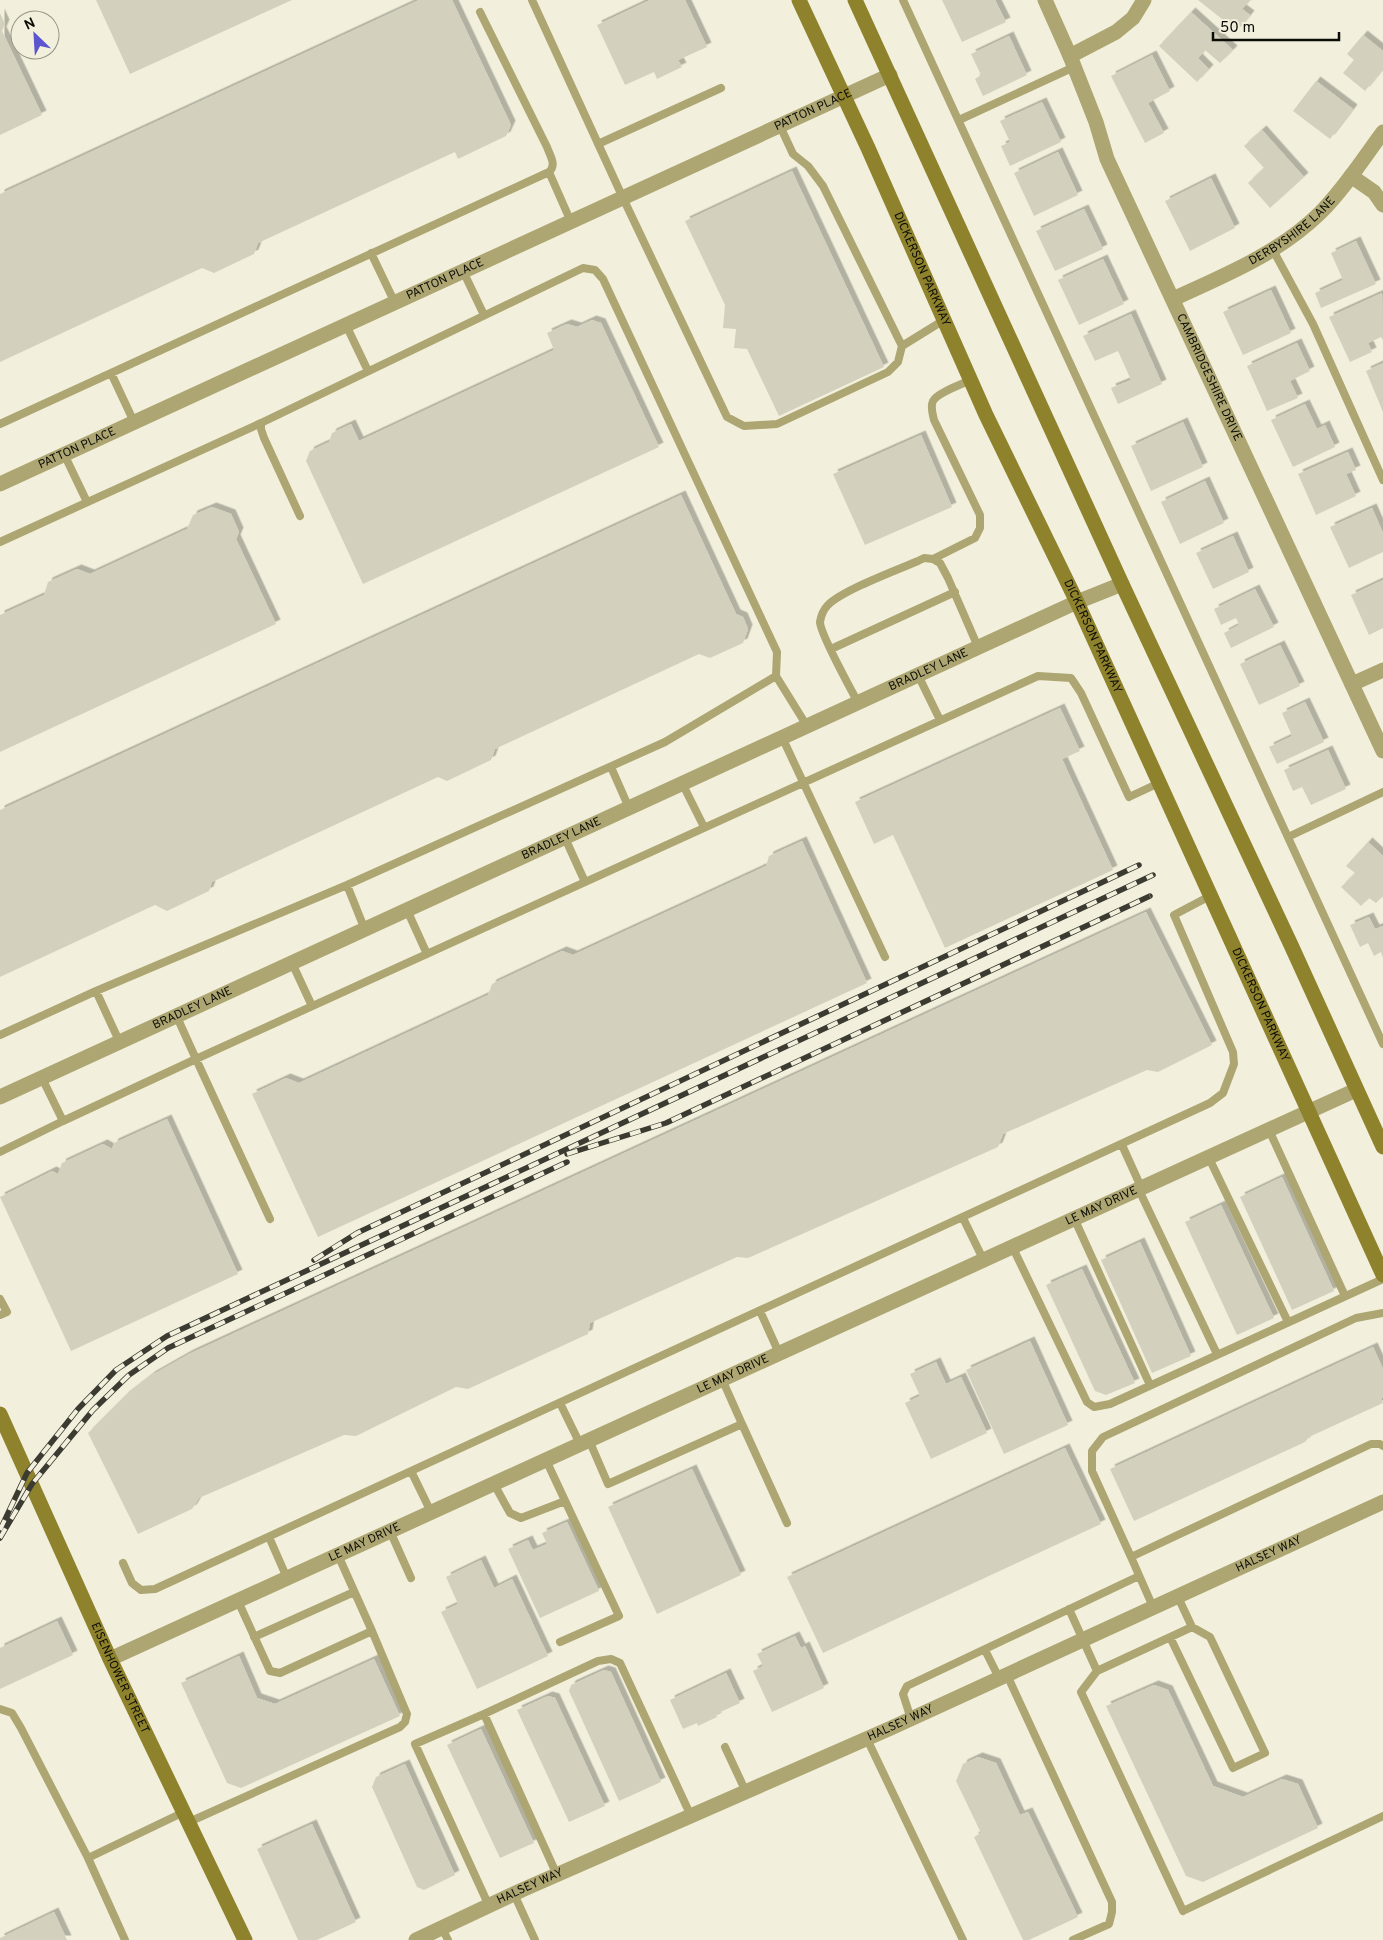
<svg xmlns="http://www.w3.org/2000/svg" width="1383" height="1940" font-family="Overpass,sans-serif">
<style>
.building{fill:#d3d1be;filter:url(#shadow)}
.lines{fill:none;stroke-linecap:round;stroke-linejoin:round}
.lane{stroke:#ada672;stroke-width:8}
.street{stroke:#ada672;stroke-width:15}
.secondary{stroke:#8e822c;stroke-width:15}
.rail-casing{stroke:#3c3b32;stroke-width:5.5}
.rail{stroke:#f2f0dc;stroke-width:4;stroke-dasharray:11;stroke-linecap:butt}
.labels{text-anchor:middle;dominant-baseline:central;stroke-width:5;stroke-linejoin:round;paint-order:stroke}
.street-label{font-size:12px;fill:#0c0c06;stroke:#f2f0dc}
</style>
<defs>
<filter id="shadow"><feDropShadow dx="4.5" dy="-4.5" stdDeviation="0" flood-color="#0004"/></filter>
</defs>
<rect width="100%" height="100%" fill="#f2f0dc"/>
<path class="building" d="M96,0H292L130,74Z
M419,0H452L511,125L506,136L458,159L455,152L258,243L254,254L214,273L202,268L0,362V194Z
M650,0H685L707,47L678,60L682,67L657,79L654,72L625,85L597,25Z
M942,0H995L1006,22L962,42Z
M1198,0H1250L1242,9L1250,15L1237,31Z
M1191,12L1233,50L1220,63L1205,50L1198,58L1209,69L1197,82L1159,46Z
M0,13L5,24L2,31L42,115L0,135Z
M1363,35L1383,51V69L1365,91L1343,73L1354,60L1347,54Z
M1009,36L1027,75L983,96L975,79L981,75L971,54Z
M1152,55L1170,91L1148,103L1164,133L1145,143L1111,76Z
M1316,81L1353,109L1330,139L1293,111Z
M1042,102L1061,142L1010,166L1001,146L1010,142L1000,121Z
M1262,130L1304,177L1270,208L1248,183L1264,168L1244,146Z
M1058,152L1078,195L1034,216L1014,173Z
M792,171L884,367L779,416L747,349L734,348L736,329L723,328L725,305L685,221Z
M1211,178L1235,228L1190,251L1165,201Z
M1084,209L1103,249L1055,271L1036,231Z
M1356,241L1376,284L1321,308L1315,293L1343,280L1331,253Z
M1103,259L1124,304L1079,325L1058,280Z
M1271,290L1291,333L1243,355L1223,312Z
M1382,293L1383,340L1381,337L1368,343L1372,352L1350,362L1329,317Z
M1131,314L1162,384L1118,404L1111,388L1131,380L1118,351L1095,361L1083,336Z
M592,320L601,323L659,447L363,584L306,461L310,451L329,442L332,433L351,424L359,441L554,350L547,333L567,324L577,327Z
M1297,343L1310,371L1290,381L1298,398L1267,411L1247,366Z
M1383,363V412L1366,371Z
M1305,404L1317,429L1325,425L1335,447L1293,467L1271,420Z
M1183,422L1203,467L1151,491L1131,446Z
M921,435L952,507L865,545L833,474Z
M1348,452L1356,470L1346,474L1356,496L1316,515L1298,474Z
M1205,481L1224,523L1180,544L1161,502Z
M681,495L736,614L743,617L748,629L743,643L710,658L699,654L495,749L491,760L447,781L438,777L212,882L209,891L167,911L155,905L0,977V810Z
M212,507L231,514L239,532L236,539L276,624L0,752V615L44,595L48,582L77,569L90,574L187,529L193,515Z
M1372,508L1383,533V552L1349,568L1330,527Z
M1233,536L1249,572L1213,589L1196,553Z
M1383,580V628L1369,635L1351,595Z
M1255,589L1274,627L1231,648L1224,633L1239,625L1236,618L1221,625L1214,609Z
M1280,645L1300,686L1259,705L1240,664Z
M1305,702L1324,742L1277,764L1269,747L1292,736L1282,713Z
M1060,708L1080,751L1062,759L1113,870L945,948L893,835L874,844L855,802Z
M1328,750L1346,789L1311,805L1302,787L1293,791L1284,770Z
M802,841L867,983L318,1237L252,1094L286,1078L299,1083L488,995L492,984L562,951L573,955L766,866L769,856Z
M1368,842L1383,856V896L1376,903L1369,898L1361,906L1341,887L1355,873L1346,866Z
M1146,912L1212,1045L1158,1072L1147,1070L1003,1134L998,1147L748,1258L737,1257L590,1323L588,1334L468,1389L456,1387L356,1436L344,1435L199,1498L192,1509L138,1534L88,1433L125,1396L152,1375L189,1354Z
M1369,917L1375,929L1383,926V958L1381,952L1374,956L1368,943L1360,947L1350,925Z
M167,1119L238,1274L71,1351L0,1197L52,1171L58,1174L62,1163L103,1144L112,1149L114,1143Z
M1282,1177L1334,1291L1292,1310L1240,1197Z
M1221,1205L1274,1318L1237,1335L1185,1222Z
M1140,1242L1191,1356L1152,1373L1101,1260Z
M1082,1269L1135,1383L1106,1395L1095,1391L1046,1285Z
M1030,1341L1068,1425L1004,1454L966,1370Z
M1373,1347L1383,1369V1397L1381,1398L1383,1403L1309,1437L1305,1442L1134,1521L1110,1469Z
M936,1362L946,1384L961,1377L987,1433L931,1459L905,1403L920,1396L910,1374Z
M1065,1448L1101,1524L823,1653L787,1577Z
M692,1469L741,1575L657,1614L608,1507Z
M567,1522L599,1591L540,1618L508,1549L528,1540L533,1550L547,1544L542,1533Z
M481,1560L494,1588L512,1579L548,1656L477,1689L441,1612L458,1604L446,1577Z
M57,1621L73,1655L0,1689V1648Z
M795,1636L801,1648L805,1646L824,1688L772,1712L753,1671L763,1666L757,1654Z
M239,1656L257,1698L275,1704L374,1659L400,1716L241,1788L227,1783L181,1683Z
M604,1670L611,1672L661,1782L619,1801L569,1691L571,1685Z
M726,1673L740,1703L716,1714L717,1717L698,1726L697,1723L683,1729L670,1700Z
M1154,1685L1168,1690L1213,1786L1243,1797L1282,1779L1298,1784L1318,1828L1203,1882L1186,1876L1106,1706Z
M548,1696L555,1698L605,1806L569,1822L517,1710Z
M481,1729L534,1843L500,1858L447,1745Z
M978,1757L996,1763L1020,1815L1028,1812L1078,1917L1029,1940H1023L974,1837L981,1833L956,1781L963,1764Z
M405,1764L455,1875L424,1890L417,1887L372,1787L376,1777Z
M312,1824L356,1922L317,1940H298L257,1849Z
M54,1912L67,1940H0V1938Z"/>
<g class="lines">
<path class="lane" d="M532,0L623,198L727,417L744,426L777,424L888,372L898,362L902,346L944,320
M903,0L1383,1044
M959,120L1074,67
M780,126L793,154L808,166L823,186L902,346
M598,144L721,88
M549,172L571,222
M1273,250L1313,324L1383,480
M371,253L395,303
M463,271L484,315
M346,325L368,371
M111,373L134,422
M0,424L549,172C557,165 550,156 547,147L480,12
M64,454L87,502
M0,542L261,423
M933,559L975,538L980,528V515L934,420C933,415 930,407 933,401C937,393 962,384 971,380
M831,649L955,592
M918,675L940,720
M776,676L807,726
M858,703C851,689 820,634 820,622C821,616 824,609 828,605C843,590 897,570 918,561L924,558L933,559L940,563L948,578L978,647
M782,737L885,957
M611,767L629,808
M682,783L704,827
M1288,837L1383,792
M565,838L585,882
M347,885L365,930
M407,910L427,954
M292,963L312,1006
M96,991L120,1043
M177,1017L196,1059L1038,676L1071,678L1081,693L1129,797L1159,783
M0,1035L96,991L347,885L665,742L776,676L777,652L603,279L595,270L583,268L261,423V429L264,438L300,516
M63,1121L196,1059L270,1219
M1269,1130L1345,1296
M1122,1145L1141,1187
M0,1152L63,1121L42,1078
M1208,1156L1288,1322
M1138,1188L1217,1354
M963,1218L983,1259
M1074,1218L1150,1385
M1012,1246L1087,1402L1094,1407L1110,1404L1383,1279
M0,1299L7,1312L0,1315
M760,1311L779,1353
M722,1379L742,1424
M560,1403L580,1444
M589,1440L608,1484L742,1424L787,1523
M546,1460L619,1616L560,1642
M411,1471L431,1512
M494,1484L510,1513L521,1518L565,1501
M390,1531L411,1578
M269,1537L287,1578
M1131,1557L1092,1471V1451L1103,1437L1356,1318L1383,1313
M123,1563L132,1583L141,1590L155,1589L1210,1103L1223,1093L1234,1064L1233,1052L1174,915L1210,896
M238,1601L270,1671L280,1673L372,1631L338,1555
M1153,1607L1131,1557L1371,1444H1380L1383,1446
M1069,1609L1097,1671L1081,1692L1183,1911L1383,1816
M254,1637L354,1592
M1170,1637L1233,1768L1265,1753L1210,1637L1192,1627L1177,1595
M985,1650L999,1678
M1097,1671L1192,1627
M1007,1675L1112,1902V1912L1109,1924L1073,1940
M0,1709L12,1713L21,1728L88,1858L125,1940
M484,1714L598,1661L611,1659L620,1663L691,1816
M911,1719L903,1694L907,1686L1139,1576
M867,1739L963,1940
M725,1747L746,1792
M189,1822L400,1727L405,1722L407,1714L372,1631
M88,1858L184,1812
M514,1894L535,1940
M489,1906L415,1744L484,1714L557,1875
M442,1928L448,1940"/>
<g class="street">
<path id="s1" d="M1045,0L1070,56L1096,122L1107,159L1383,751"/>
<path d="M1070,56L1116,32L1133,18L1144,0"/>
<path d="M1351,176L1374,192L1383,205"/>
<path id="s2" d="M1173,299C1225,275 1278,254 1320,213C1344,189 1363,159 1383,132"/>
<path id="s3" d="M0,484L890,75"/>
<path d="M1352,684L1383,670"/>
<path id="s4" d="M0,1097L1077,602L1122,584"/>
<path id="s5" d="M110,1659L1356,1090"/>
<path id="s6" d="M416,1940L522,1890L891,1728L1383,1502"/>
</g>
<g class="secondary">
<path id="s7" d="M799,0L868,148L986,415L1077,602L1383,1275"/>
<path d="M855,0L1122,584L1291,945L1383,1147"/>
<path id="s8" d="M0,1414L110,1659L245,1940"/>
</g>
<g class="rail-casing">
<path id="rail" d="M567,1154L666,1123L1150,896
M314,1260L357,1233L1139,865
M0,1530L27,1473L78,1409L116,1370L167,1336L1153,875
M0,1538L32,1484L93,1410L129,1375L168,1348L567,1162"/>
</g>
<use href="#rail" class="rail"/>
</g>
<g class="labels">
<g class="street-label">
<text stroke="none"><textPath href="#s3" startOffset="895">PATTON PLACE</textPath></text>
<text stroke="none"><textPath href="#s2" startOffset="138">DERBYSHIRE LANE</textPath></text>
<text stroke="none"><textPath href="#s7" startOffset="296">DICKERSON PARKWAY</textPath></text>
<text stroke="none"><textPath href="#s3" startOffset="490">PATTON PLACE</textPath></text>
<text stroke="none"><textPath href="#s1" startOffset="412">CAMBRIDGESHIRE DRIVE</textPath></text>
<text stroke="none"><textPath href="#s3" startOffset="85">PATTON PLACE</textPath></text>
<text stroke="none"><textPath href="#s7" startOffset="701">DICKERSON PARKWAY</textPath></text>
<text stroke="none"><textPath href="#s4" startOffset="1022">BRADLEY LANE</textPath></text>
<text stroke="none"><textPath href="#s4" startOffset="618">BRADLEY LANE</textPath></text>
<text stroke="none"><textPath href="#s7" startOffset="1106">DICKERSON PARKWAY</textPath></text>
<text stroke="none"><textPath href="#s4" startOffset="212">BRADLEY LANE</textPath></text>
<text stroke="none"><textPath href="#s5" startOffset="1090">LE MAY DRIVE</textPath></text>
<text stroke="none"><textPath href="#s5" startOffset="685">LE MAY DRIVE</textPath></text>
<text stroke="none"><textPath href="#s5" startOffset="280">LE MAY DRIVE</textPath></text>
<text stroke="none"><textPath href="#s6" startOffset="936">HALSEY WAY</textPath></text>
<text stroke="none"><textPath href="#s8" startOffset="290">EISENHOWER STREET</textPath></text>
<text stroke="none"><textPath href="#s6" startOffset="531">HALSEY WAY</textPath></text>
<text stroke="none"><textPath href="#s6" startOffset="126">HALSEY WAY</textPath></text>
</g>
</g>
<g transform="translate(35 35) rotate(335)"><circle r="24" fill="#f2f0dc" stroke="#969586"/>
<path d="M0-4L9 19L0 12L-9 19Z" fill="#5d55cd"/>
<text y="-8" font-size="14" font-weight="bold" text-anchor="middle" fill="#0c0c06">N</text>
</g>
<path d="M1213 32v8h126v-8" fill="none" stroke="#0c0c06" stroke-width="2.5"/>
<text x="1220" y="32" font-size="15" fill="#0c0c06" stroke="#f2f0dc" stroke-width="4" paint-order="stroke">50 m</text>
</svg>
